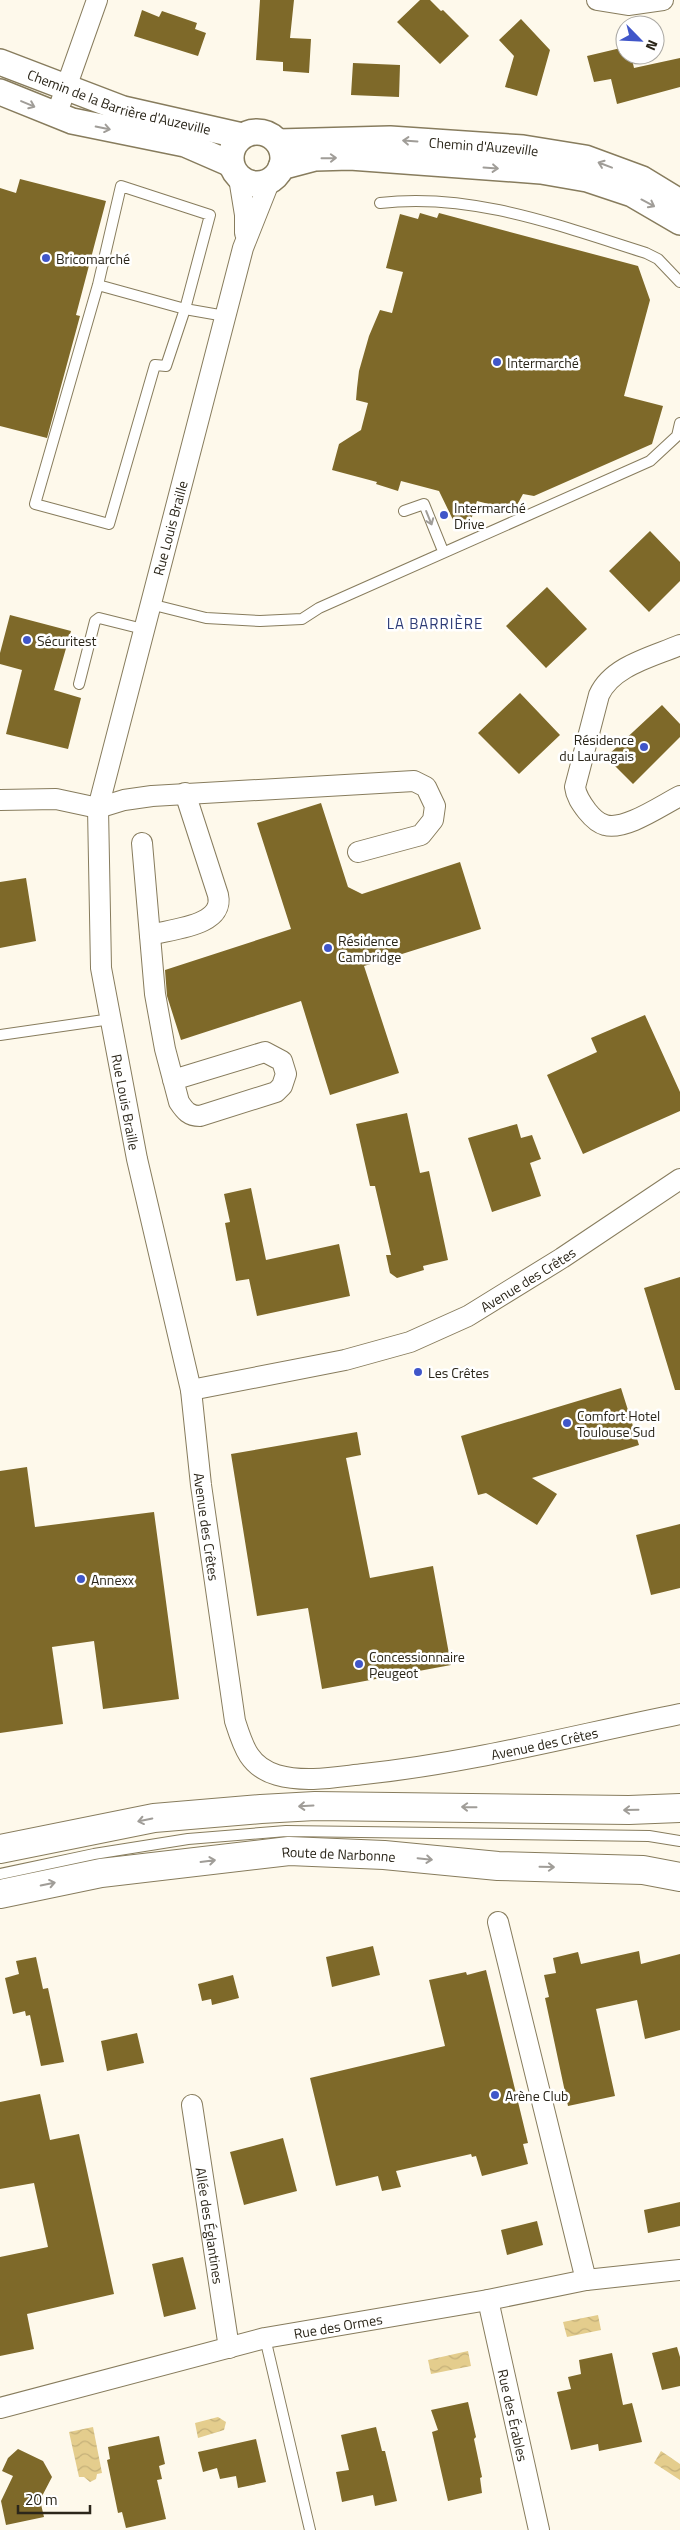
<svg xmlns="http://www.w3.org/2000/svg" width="680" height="2530" font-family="'Titillium Web',sans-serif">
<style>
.water{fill:url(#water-waves)}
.building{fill:#7e6929}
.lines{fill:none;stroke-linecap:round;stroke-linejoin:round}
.service-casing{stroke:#877c5d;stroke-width:12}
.minor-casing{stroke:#877c5d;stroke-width:22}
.tertiary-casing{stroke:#877c5d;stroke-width:28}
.primary-casing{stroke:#877c5d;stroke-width:30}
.service{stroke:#fff;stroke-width:10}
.minor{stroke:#fff;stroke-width:20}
.tertiary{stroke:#fff;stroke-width:25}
.primary{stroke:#fff;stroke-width:28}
.oneway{stroke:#a09d98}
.poi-dot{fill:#4056c9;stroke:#fff;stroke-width:2}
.labels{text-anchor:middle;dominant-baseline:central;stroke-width:5;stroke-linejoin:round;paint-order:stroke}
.street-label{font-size:14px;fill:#2b261a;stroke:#fff}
.poi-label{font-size:14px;fill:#2b261a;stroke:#fff;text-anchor:start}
.neighbourhood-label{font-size:15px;letter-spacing:1px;fill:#2e3c76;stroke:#fff}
</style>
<defs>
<pattern id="water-waves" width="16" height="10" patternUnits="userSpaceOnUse" patternTransform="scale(1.25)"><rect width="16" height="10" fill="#e4cd8d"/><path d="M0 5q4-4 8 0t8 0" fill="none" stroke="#c4b079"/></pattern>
</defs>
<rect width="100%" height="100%" fill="#fef9eb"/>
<path class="water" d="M598,2315L601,2330L567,2337L563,2322Z
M468,2351L471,2366L431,2374L428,2360Z
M218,2417L226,2422L224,2430L198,2438L195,2423Z
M93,2427L102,2473L97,2474L96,2479L90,2482L84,2477H79L69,2432Z
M661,2451L680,2464V2480L654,2463Z"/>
<path class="building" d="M260,0H294L290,38L311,39L309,73L283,71V62L256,60Z
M420,0H430L441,11L443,10L469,36L440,64L397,22Z
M142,10L159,17L162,11L197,23L195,29L206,33L198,56L134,36Z
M521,19L550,50L537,96L505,87L514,56L499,40Z
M625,47V55H631L634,68L680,58V87L617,104L611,79L594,82L587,56Z
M353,63L400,65L399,97L351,95Z
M20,179L106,201L76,315L80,316L47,438L0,426V188L16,193Z
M420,213L437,218L439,213L638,266L650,300L624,396L663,406L652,444L534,496L523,494L517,505L508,509L477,501L471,520L456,526L439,491L401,481L398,491L376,484L377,482L332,470L339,444L361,430L368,403L356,400L357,388L359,371L369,336L380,310L392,313L403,272L386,268L400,214L418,219Z
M650,531L680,562V581L649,612L609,571Z
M547,587L587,629L546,668L506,626Z
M10,615L71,631L54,690L81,698L68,749L6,734L22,670L0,664V653Z
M520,693L560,735L519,774L478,733Z
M662,705L680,724V737L633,784L606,757Z
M321,803L348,887L362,894L460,862L481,929L364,966L399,1073L330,1095L301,1001L181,1040L167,996L165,970L291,929L257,823Z
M26,878L36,941L0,948V882Z
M645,1015L680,1092V1111L583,1154L547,1075L597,1052L591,1038Z
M407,1113L420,1173L429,1171L448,1260L423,1266L424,1270L397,1278L390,1273L386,1255H391L375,1186H370L356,1124Z
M517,1124L521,1138L532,1135L541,1159L530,1163L541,1196L492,1212L468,1138Z
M251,1188L266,1260L339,1244L350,1296L257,1316L249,1279L236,1281L225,1223L230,1222L224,1194Z
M680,1277V1390H675L644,1288Z
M621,1388L639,1445L532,1478L557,1494L537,1525L486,1493L478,1495L461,1436Z
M357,1432L361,1455L346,1458L370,1578L433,1566L451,1665L322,1689L308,1608L257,1616L231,1454Z
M27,1467L35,1527L154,1512L179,1699L103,1709L94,1641L52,1647L63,1724L0,1733V1471Z
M680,1524V1588L651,1595L636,1535Z
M373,1946L380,1975L332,1987L326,1957Z
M639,1951L641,1964L680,1954V2030L645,2039L637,2000L596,2009L615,2096L568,2106L545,1998L549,1997L544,1975L556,1973L553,1958L578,1952L581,1964Z
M36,1957L43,1989L48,1988L64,2062L41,2066L30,2015L26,2016L25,2011L13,2014L5,1978L19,1974L16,1961Z
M486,1970L528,2143L523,2144L528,2164L482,2176L476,2156L472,2157L471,2154L396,2171L401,2187L382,2191L378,2176L336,2186L310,2078L445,2046L429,1980L466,1972L467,1975Z
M233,1975L239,1998L212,2005L211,1999L202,2001L198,1984Z
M137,2033L144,2063L107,2071L101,2041Z
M40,2094L50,2140L79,2134L114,2294L27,2314L34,2349L0,2356V2257L48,2247L34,2183L0,2189V2102Z
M283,2138L297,2191L244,2205L230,2152Z
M680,2202V2226L648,2233L644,2210Z
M537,2221L543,2245L507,2255L501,2230Z
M183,2257L196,2309L164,2317L152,2264Z
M677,2347L680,2357V2386L662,2390L652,2353Z
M612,2353L623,2405L632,2403L642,2442L599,2451L598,2444L571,2450L557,2392L571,2389L568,2377L581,2374L579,2360Z
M468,2402L476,2437L474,2439L482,2477L480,2478L482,2493L448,2501L432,2432L438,2430L431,2410Z
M376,2427L382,2451H385L397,2501L375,2506L373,2495L342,2502L336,2472L349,2470L341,2435Z
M159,2436L165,2464L159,2466L162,2479L157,2480L166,2519L126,2528L122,2512L118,2513L107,2460L110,2459L108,2447Z
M256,2439L266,2482L238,2488L236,2476L220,2479L217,2468L203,2472L198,2452Z
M18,2449L43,2461L52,2477L40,2500L44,2517L6,2525L1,2501L13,2476L2,2471L8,2458Z"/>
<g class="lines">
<g class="service-casing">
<path id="service" d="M121,186L210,215L185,309L166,366L155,365L109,524L35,504L98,285Z
M380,203C472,192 560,226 646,253L658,259L680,282
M98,285L185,309L225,316
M404,511L424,504L443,551
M150,604L206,618L260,621L302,619L319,608L650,461L677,436L680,423
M79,684L95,621L99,618L143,629
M0,1035L111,1019
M0,1874L94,1854L188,1839L286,1831L649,1836L680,1841
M265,2338L310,2530"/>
</g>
<g class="minor-casing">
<g id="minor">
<path d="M597,0L628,5L663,0"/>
<path d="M56,116L97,0"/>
<path d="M239,178L245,215V233"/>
<path id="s1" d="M270,180L243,248L98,808L101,968L137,1159L191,1390L201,1485L235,1721C243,1746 249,1767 277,1775C305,1783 336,1777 364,1774C470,1763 575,1735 680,1714"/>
<path d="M680,645C652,657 612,666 599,695L575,787C576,796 581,803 587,811C591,816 597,823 605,825C625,831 662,805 680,796"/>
<path d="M0,800L56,799L98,808L124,800L152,796L414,781L426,787L435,806L433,820L421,835L358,852"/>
<path d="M142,843L155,994L165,1049L179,1102C185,1111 189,1116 200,1116L276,1092L282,1086L286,1074L282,1061L265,1052L173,1080"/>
<path d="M150,935C172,929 225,926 218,895L185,793"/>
<path id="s2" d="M191,1390L345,1360L410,1342L468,1316L562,1258L680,1179"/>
<path d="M498,1922L586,2280"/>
<path id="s3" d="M192,2105L229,2348"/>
<path id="s4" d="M488,2300L539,2530"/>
<path id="s5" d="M0,2408L265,2338L488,2300L586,2280L680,2270"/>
</g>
</g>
<g class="tertiary-casing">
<g id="tertiary">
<path id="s6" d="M0,62L123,109L242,136"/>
<path d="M0,92L72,121L185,144L231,164"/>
<circle cx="257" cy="158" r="26"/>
<path id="s7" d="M278,142L390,139L523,148L585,158L642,179L680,202"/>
<path d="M281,167L315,158L350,157L541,171L587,179L632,194L680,222"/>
</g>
</g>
<g class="primary-casing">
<g id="primary">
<path d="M0,1849L154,1818L261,1809L315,1806L629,1810L680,1808"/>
<path id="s8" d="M0,1894L101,1873L289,1851L384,1855L498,1866L643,1870L680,1877"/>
</g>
</g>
<use href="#service" class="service"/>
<use href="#minor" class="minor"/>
<use href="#tertiary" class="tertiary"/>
<use href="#primary" class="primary"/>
</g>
<defs><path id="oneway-shaft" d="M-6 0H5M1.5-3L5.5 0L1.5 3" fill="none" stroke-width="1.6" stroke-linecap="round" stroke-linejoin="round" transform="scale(1.25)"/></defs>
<g class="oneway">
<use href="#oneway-shaft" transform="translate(28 104) rotate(23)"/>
<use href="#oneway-shaft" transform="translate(103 128) rotate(11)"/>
<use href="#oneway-shaft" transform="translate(410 141) rotate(-176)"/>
<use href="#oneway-shaft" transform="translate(329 158) rotate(-1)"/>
<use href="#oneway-shaft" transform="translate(605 165) rotate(-159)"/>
<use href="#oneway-shaft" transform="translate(491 168) rotate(4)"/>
<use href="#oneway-shaft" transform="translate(648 203) rotate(28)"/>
<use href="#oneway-shaft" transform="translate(429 518) rotate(68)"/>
<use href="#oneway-shaft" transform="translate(306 1806) rotate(177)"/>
<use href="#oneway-shaft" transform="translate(469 1807) rotate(-179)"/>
<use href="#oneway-shaft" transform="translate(631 1810) rotate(179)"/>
<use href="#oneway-shaft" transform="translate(145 1820) rotate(168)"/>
<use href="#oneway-shaft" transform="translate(425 1859) rotate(6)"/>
<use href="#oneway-shaft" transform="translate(208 1861) rotate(-7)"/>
<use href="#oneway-shaft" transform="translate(547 1867) rotate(1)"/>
<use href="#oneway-shaft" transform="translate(48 1884) rotate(-12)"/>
</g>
<g class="poi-dot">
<circle cx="46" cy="258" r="5"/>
<circle cx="497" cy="362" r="5"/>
<circle cx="444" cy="515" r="5"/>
<circle cx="27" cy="640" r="5"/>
<circle cx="644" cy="747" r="5"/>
<circle cx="328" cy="948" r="5"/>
<circle cx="418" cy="1372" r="5"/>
<circle cx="567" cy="1423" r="5"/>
<circle cx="81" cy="1579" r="5"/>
<circle cx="359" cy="1664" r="5"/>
<circle cx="495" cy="2095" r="5"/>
</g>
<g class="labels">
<g class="street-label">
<text stroke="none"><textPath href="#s6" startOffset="126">Chemin de la Barrière d'Auzeville</textPath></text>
<text stroke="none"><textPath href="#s7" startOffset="206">Chemin d'Auzeville</textPath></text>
<text transform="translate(170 528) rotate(-75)">Rue Louis Braille</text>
<text stroke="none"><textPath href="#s1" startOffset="948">Rue Louis Braille</textPath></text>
<text stroke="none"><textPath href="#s2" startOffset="358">Avenue des Crêtes</textPath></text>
<text stroke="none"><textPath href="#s1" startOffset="1381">Avenue des Crêtes</textPath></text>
<text stroke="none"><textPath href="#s1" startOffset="1920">Avenue des Crêtes</textPath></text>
<text stroke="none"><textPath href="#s8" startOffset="342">Route de Narbonne</textPath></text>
<text stroke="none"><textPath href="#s3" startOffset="122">Allée des Églantines</textPath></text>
<text stroke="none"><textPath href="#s5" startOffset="348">Rue des Ormes</textPath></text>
<text stroke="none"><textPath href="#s4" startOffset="118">Rue des Érables</textPath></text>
</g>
<g class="poi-label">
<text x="56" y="258">Bricomarché</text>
<text x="507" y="362">Intermarché</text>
<text x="454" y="507">Intermarché<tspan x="454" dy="16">Drive</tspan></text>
<text x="37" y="640">Sécuritest</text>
<text x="634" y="739" text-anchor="end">Résidence<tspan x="634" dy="16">du Lauragais</tspan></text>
<text x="338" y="940">Résidence<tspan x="338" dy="16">Cambridge</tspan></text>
<text x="428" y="1372">Les Crêtes</text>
<text x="577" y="1415">Comfort Hotel<tspan x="577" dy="16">Toulouse Sud</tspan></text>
<text x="91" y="1579">Annexx</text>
<text x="369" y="1656">Concessionnaire<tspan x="369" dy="16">Peugeot</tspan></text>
<text x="505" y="2095">Arène Club</text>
</g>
<g class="neighbourhood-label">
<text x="435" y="623">LA BARRIÈRE</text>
</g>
</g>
<g transform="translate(640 40) rotate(114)"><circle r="24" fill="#ffffff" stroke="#aaa8a3"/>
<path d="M0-4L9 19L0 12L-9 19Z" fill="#4056c9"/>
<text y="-8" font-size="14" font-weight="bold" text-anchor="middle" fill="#2b261a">N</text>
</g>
<path d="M18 2505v8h72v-8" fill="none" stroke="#2b261a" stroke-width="2.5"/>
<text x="25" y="2505" font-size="15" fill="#2b261a" stroke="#ffffff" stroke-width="4" paint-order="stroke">20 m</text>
</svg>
